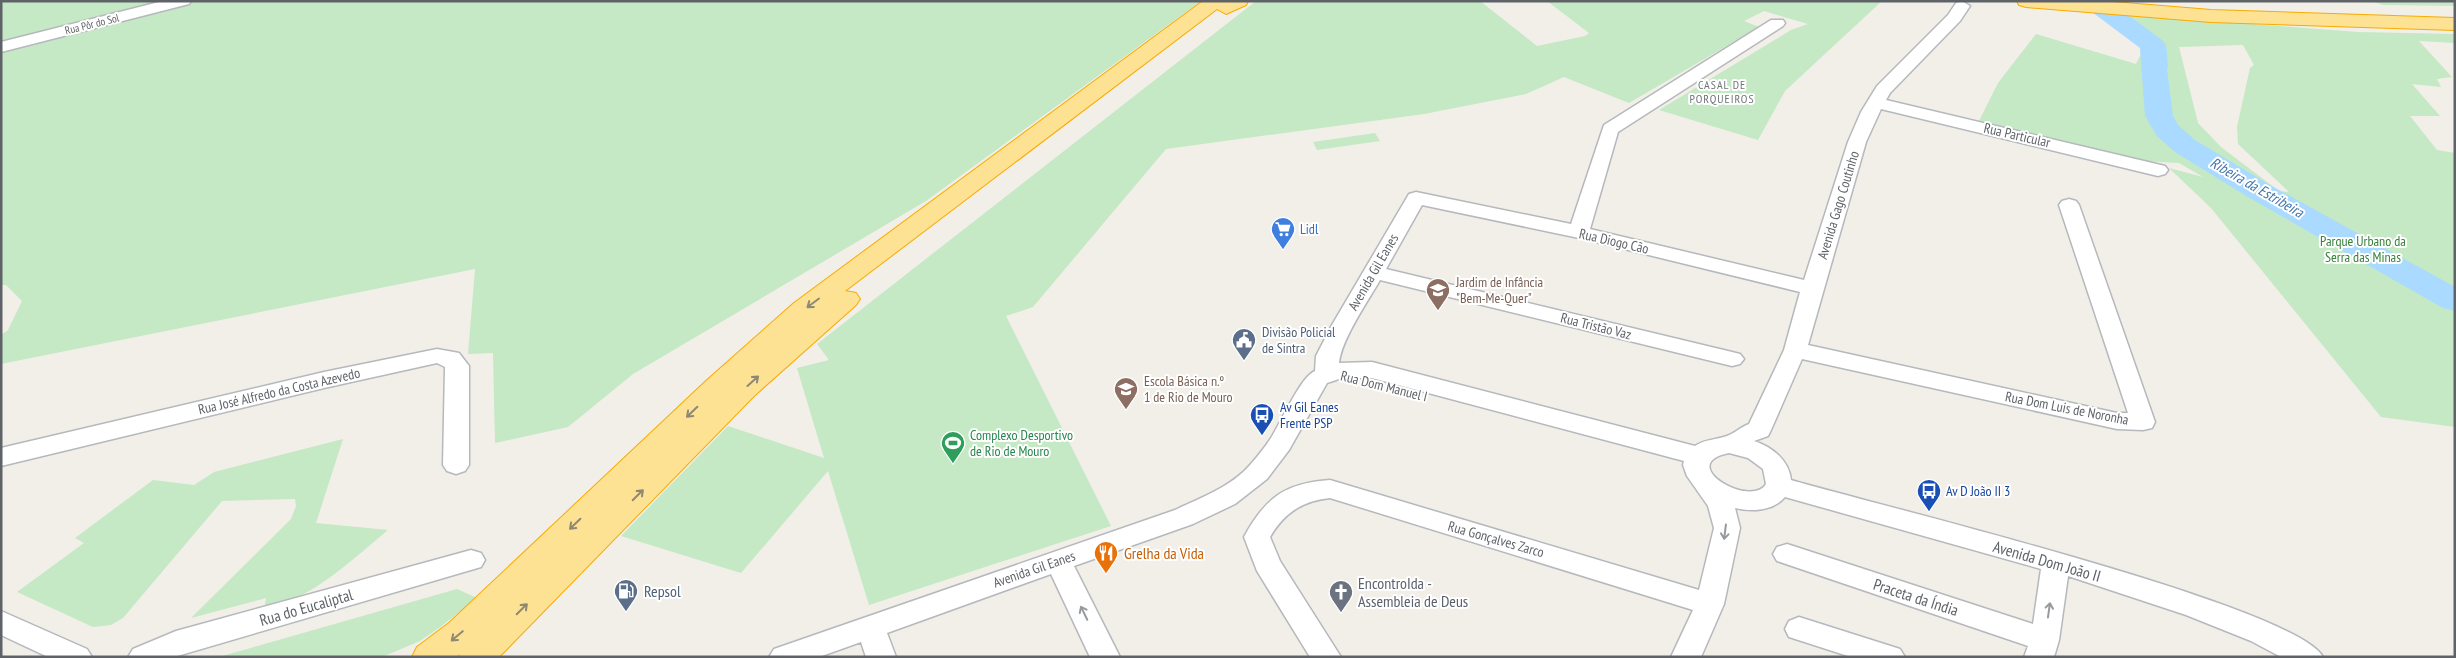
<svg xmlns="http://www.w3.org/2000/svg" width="2456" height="658" font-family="'PT Sans Narrow',sans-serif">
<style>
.green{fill:#c5e8c5;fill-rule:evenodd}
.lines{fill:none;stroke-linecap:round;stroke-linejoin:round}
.river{fill:#aadaff;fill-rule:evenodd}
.minor-casing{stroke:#b5b8bc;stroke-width:3}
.highway-casing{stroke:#f9ab00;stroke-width:2}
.minor{fill:#fff;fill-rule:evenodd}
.highway{fill:#fde293;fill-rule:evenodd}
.oneway{stroke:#8e8975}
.oneway2{stroke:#979a9d}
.labels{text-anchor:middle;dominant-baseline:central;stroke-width:4;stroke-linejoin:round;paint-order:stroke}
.far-street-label{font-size:11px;fill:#5f6368;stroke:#fff}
.far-neighbourhood-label{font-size:12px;letter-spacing:1px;fill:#70757a;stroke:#fff}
.street-label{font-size:14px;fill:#5f6368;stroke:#fff}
.shop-label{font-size:14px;fill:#366cbe;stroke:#fff;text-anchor:start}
.park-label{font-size:14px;fill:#348238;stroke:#fff}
.education-label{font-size:14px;fill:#785e54;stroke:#fff;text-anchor:start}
.service-label{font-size:14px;fill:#4e5e75;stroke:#fff;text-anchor:start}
.transit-label{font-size:14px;fill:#164399;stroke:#fff;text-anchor:start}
.leisure-label{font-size:14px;fill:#27864d;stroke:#fff;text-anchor:start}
.water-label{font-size:15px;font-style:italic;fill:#4174aa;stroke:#fff}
.near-food-label{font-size:16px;fill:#c56008;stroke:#fff;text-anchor:start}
.near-street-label{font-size:16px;fill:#5f6368;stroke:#fff}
.near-worship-label{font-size:16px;fill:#5b616d;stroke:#fff;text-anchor:start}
.near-service-label{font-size:16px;fill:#4e5e75;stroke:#fff;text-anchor:start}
</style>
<rect width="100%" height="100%" fill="#f1efe8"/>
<path class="green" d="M1,1H1201L926,201L633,374L568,427L495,443L493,353L468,354L475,269L1,364V335L8,330L22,301L6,285H1Z
M1256,1H1480L1537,46L1585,36L1589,33L1547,1H1882L1785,91L1758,140L1659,110L1791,30L1808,24L1764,11L1744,21L1759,27L1629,103L1564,77L1526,94L1424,114L1166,149L1033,307L1006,316L1111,526L869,605L828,471L741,573L621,536L728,426L824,458L797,368L829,360L817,344Z
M2371,1H2455V6L2383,5Z
M2094,12L2358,32L2455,34V43L2419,41L2452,77L2437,79L2441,87L2412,84L2440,116H2410L2437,150L2455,153V427L2381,417L2211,208L2169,168L2203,177L2179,163L2140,161L1978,123L1998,83L2036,34L2136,64L2144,48L2141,41ZM2243,45L2254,65L2250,68L2237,127L2238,144L2289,192L2279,191L2221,147L2198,123L2179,47Z
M1375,133L1380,141L1317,150L1313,142Z
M343,439L316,523L388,530C346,565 317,594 264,611L266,598L191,618L291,519L296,506L295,499L222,501L123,618L111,625L93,627L17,592L84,543L75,538L153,480L194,485L214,472Z
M457,589L477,598L439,628L420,641L382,657H219Z"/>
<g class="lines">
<path class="river" d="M2081,1H2109L2162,40L2166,45L2168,67L2167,69L2173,116L2178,125L2195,140L2270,185L2455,287V311L2443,308L2248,197L2175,152L2157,136L2145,116L2140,48L2084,6Z"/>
<g class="minor-casing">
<path id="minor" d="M163,1H191L189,4L1,52V42Z
M1962,1L1970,6L1960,21L1890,93L1886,100L2165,166L2168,170L2165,174L2158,176L1881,109L1866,142L1808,345L2117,413H2128L2059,205L2062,201L2069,199L2076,201L2079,205L2155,422L2152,428L2143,430L2117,429L1802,359L1771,430L1768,436L1754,441C1772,447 1789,460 1791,480C1869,503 2297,606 2323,657H2281L2251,641L2186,615L2068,576L2059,640L2054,657H2024L2028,646L1777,561L1773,554L1777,547L1787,544L2033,624L2041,569L1785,497C1773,511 1752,512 1735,508L1740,528L1724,604L1701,657H1671L1693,610L1330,498C1302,501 1284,513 1270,537L1280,561L1341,657H1310L1257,571L1244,537C1265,498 1285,483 1330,480L1699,590L1714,528L1708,506L1687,476L1683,465L1684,461L1372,378H1342L1327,383L1289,450L1267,479L1235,504L1193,524L1074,566L1120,657H1090L1051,574L887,633L896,657H866L861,642L819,657H769L774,649L1175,510C1200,498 1231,487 1250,465C1257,457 1265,447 1271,438C1280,424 1301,376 1315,371L1316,356L1332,325L1409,194L1416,192L1571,224L1604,125L1771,20H1783L1785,23L1783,26L1618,132L1590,229L1804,280L1848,142L1861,112L1877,86L1948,15L1956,3ZM1422,205L1579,238L1800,292L1784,350L1749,424C1741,427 1735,433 1727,436C1716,440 1705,439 1695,446L1372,362L1339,363C1341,340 1368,301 1380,280L1732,366L1740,364L1744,359L1740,354L1732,352L1386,269ZM1729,453L1748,458L1763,469L1766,484C1751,509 1674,464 1729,453Z
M437,349L459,353L469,366V465L465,471L456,474L447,471L443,465L445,367L437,363L324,388L1,466V448L324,372Z
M471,550L481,553L485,560L481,567L174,657H128L133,649L176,631Z
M1,611L87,649L92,657H48L1,635Z
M1799,617L1900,649L1905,657H1851L1789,637L1785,629L1789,621Z"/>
</g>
<g class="highway-casing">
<path id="highway" d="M1203,1H1248L1246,5L1226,14L1217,9L845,291L856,293L860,299L856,305L754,396L499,657H458L460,654L456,657H412L417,647L449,623L706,381L794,303Z
M2017,1H2101L2211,10L2455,18V30L2211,22L2026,7L2019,5Z"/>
</g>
<use href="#minor" class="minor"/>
<use href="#highway" class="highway"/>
</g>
<defs><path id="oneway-shaft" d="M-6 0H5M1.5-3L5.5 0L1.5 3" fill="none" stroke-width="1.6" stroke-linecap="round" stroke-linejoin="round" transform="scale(1.25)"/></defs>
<g class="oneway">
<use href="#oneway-shaft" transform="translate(813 303) rotate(143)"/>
<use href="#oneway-shaft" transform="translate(753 381) rotate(-42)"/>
<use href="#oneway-shaft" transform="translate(692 412) rotate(136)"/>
<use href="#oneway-shaft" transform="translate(638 495) rotate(-45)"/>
<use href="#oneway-shaft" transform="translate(575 524) rotate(136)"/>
<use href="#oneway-shaft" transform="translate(522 609) rotate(-45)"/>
<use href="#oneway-shaft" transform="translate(457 636) rotate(140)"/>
</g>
<g class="oneway2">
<use href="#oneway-shaft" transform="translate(1725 532) rotate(97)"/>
<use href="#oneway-shaft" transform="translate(2049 610) rotate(-82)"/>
<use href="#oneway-shaft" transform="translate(1084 613) rotate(-116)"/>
</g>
<defs>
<g id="supermarket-pin" transform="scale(1.25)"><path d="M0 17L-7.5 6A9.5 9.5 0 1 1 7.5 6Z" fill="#3f7fe0" stroke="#fff"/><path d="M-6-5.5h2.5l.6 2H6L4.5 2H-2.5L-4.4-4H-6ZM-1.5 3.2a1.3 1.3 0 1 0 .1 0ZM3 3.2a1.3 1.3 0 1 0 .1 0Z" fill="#fff"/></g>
<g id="school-pin" transform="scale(1.25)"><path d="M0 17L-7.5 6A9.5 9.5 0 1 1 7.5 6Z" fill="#8d6e63" stroke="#fff"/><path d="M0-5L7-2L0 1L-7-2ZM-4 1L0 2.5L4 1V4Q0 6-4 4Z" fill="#fff"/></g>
<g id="civic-pin" transform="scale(1.25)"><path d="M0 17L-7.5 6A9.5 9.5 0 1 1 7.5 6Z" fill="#5c6f8a" stroke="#fff"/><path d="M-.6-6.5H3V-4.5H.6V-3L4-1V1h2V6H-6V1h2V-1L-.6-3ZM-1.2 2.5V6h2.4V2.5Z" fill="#fff"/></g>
<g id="bus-pin" transform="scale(1.25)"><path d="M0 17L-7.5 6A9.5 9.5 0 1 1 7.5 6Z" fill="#1a4fb4" stroke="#fff"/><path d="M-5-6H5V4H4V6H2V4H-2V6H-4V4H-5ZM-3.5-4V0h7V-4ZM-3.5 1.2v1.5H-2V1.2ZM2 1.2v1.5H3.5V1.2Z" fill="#fff"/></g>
<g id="stadium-pin" transform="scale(1.25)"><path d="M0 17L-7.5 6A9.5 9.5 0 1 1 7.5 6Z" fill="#2e9e5b" stroke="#fff"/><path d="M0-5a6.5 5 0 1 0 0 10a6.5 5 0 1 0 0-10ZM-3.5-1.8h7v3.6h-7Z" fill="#fff"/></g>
<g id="restaurant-pin" transform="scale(1.25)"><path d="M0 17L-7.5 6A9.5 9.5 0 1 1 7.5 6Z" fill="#e8710a" stroke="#fff"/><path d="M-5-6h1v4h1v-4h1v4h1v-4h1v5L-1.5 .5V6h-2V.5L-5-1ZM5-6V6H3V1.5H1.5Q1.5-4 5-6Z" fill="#fff"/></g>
<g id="fuel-pin" transform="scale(1.25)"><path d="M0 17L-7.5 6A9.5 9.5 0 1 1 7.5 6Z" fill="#5c6f8a" stroke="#fff"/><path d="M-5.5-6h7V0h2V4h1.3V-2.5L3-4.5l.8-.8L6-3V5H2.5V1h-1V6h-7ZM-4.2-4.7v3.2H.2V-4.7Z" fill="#fff"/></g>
<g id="church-pin" transform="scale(1.25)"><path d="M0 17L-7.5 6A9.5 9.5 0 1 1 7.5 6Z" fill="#6b7280" stroke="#fff"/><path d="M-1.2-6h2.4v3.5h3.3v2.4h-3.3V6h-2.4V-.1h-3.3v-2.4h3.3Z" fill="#fff"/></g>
</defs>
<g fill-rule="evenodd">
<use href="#supermarket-pin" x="1283" y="229"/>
<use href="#school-pin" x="1438" y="290"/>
<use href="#civic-pin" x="1244" y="340"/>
<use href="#school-pin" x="1126" y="389"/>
<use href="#bus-pin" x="1262" y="415"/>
<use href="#stadium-pin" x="953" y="443"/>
<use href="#bus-pin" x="1929" y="491"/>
<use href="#restaurant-pin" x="1106" y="553"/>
<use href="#fuel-pin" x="626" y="591"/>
<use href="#church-pin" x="1341" y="592"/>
</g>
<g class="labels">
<g class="far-street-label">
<text transform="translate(92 24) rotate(-14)">Rua Pôr do Sol</text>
</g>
<g class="far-neighbourhood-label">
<text x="1722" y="84">CASAL DE<tspan x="1722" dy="14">PORQUEIROS</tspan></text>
</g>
<g class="street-label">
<text transform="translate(2017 135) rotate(13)">Rua Particular</text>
<text transform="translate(1838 205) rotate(-73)">Avenida Gago Coutinho</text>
<text transform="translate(1614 241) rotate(13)">Rua Diogo Cão</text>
<text transform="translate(1373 272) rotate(-60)">Avenida Gil Eanes</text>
<text transform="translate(1596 326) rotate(14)">Rua Tristão Vaz</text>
<text transform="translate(1384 386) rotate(14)">Rua Dom Manuel I</text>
<text transform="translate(279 391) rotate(-13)">Rua José Alfredo da Costa Azevedo</text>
<text transform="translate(2067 408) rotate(11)">Rua Dom Luis de Noronha</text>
<text transform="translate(1496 539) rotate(16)">Rua Gonçalves Zarco</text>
<text transform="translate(1034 569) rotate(-19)">Avenida Gil Eanes</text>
</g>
<g class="shop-label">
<text x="1300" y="229">Lidl</text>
</g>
<g class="park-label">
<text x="2363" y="241">Parque Urbano da<tspan x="2363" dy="16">Serra das Minas</tspan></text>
</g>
<g class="education-label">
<text x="1456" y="282">Jardim de Infância<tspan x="1456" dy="16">"Bem-Me-Quer"</tspan></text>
<text x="1144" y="381">Escola Básica n.º<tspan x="1144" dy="16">1 de Rio de Mouro</tspan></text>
</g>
<g class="service-label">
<text x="1262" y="332">Divisão Policial<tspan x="1262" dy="16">de Sintra</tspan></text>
</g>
<g class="transit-label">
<text x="1280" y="407">Av Gil Eanes<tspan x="1280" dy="16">Frente PSP</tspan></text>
<text x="1946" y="491">Av D João II 3</text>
</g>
<g class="leisure-label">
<text x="970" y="435">Complexo Desportivo<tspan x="970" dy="16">de Rio de Mouro</tspan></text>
</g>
<g class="water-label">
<text transform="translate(2257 187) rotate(30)">Ribeira da Estribeira</text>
</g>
<g class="near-food-label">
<text x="1124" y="553">Grelha da Vida</text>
</g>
<g class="near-street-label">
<text transform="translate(2047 561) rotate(16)">Avenida Dom João II</text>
<text transform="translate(1916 597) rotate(18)">Praceta da Índia</text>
<text transform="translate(306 607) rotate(-16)">Rua do Eucaliptal</text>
</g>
<g class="near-worship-label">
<text x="1358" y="583">EncontroIda -<tspan x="1358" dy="18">Assembleia de Deus</tspan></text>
</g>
<g class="near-service-label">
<text x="644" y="591">Repsol</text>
</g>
</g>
<rect width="2456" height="658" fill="none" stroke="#5f6368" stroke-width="5"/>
</svg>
